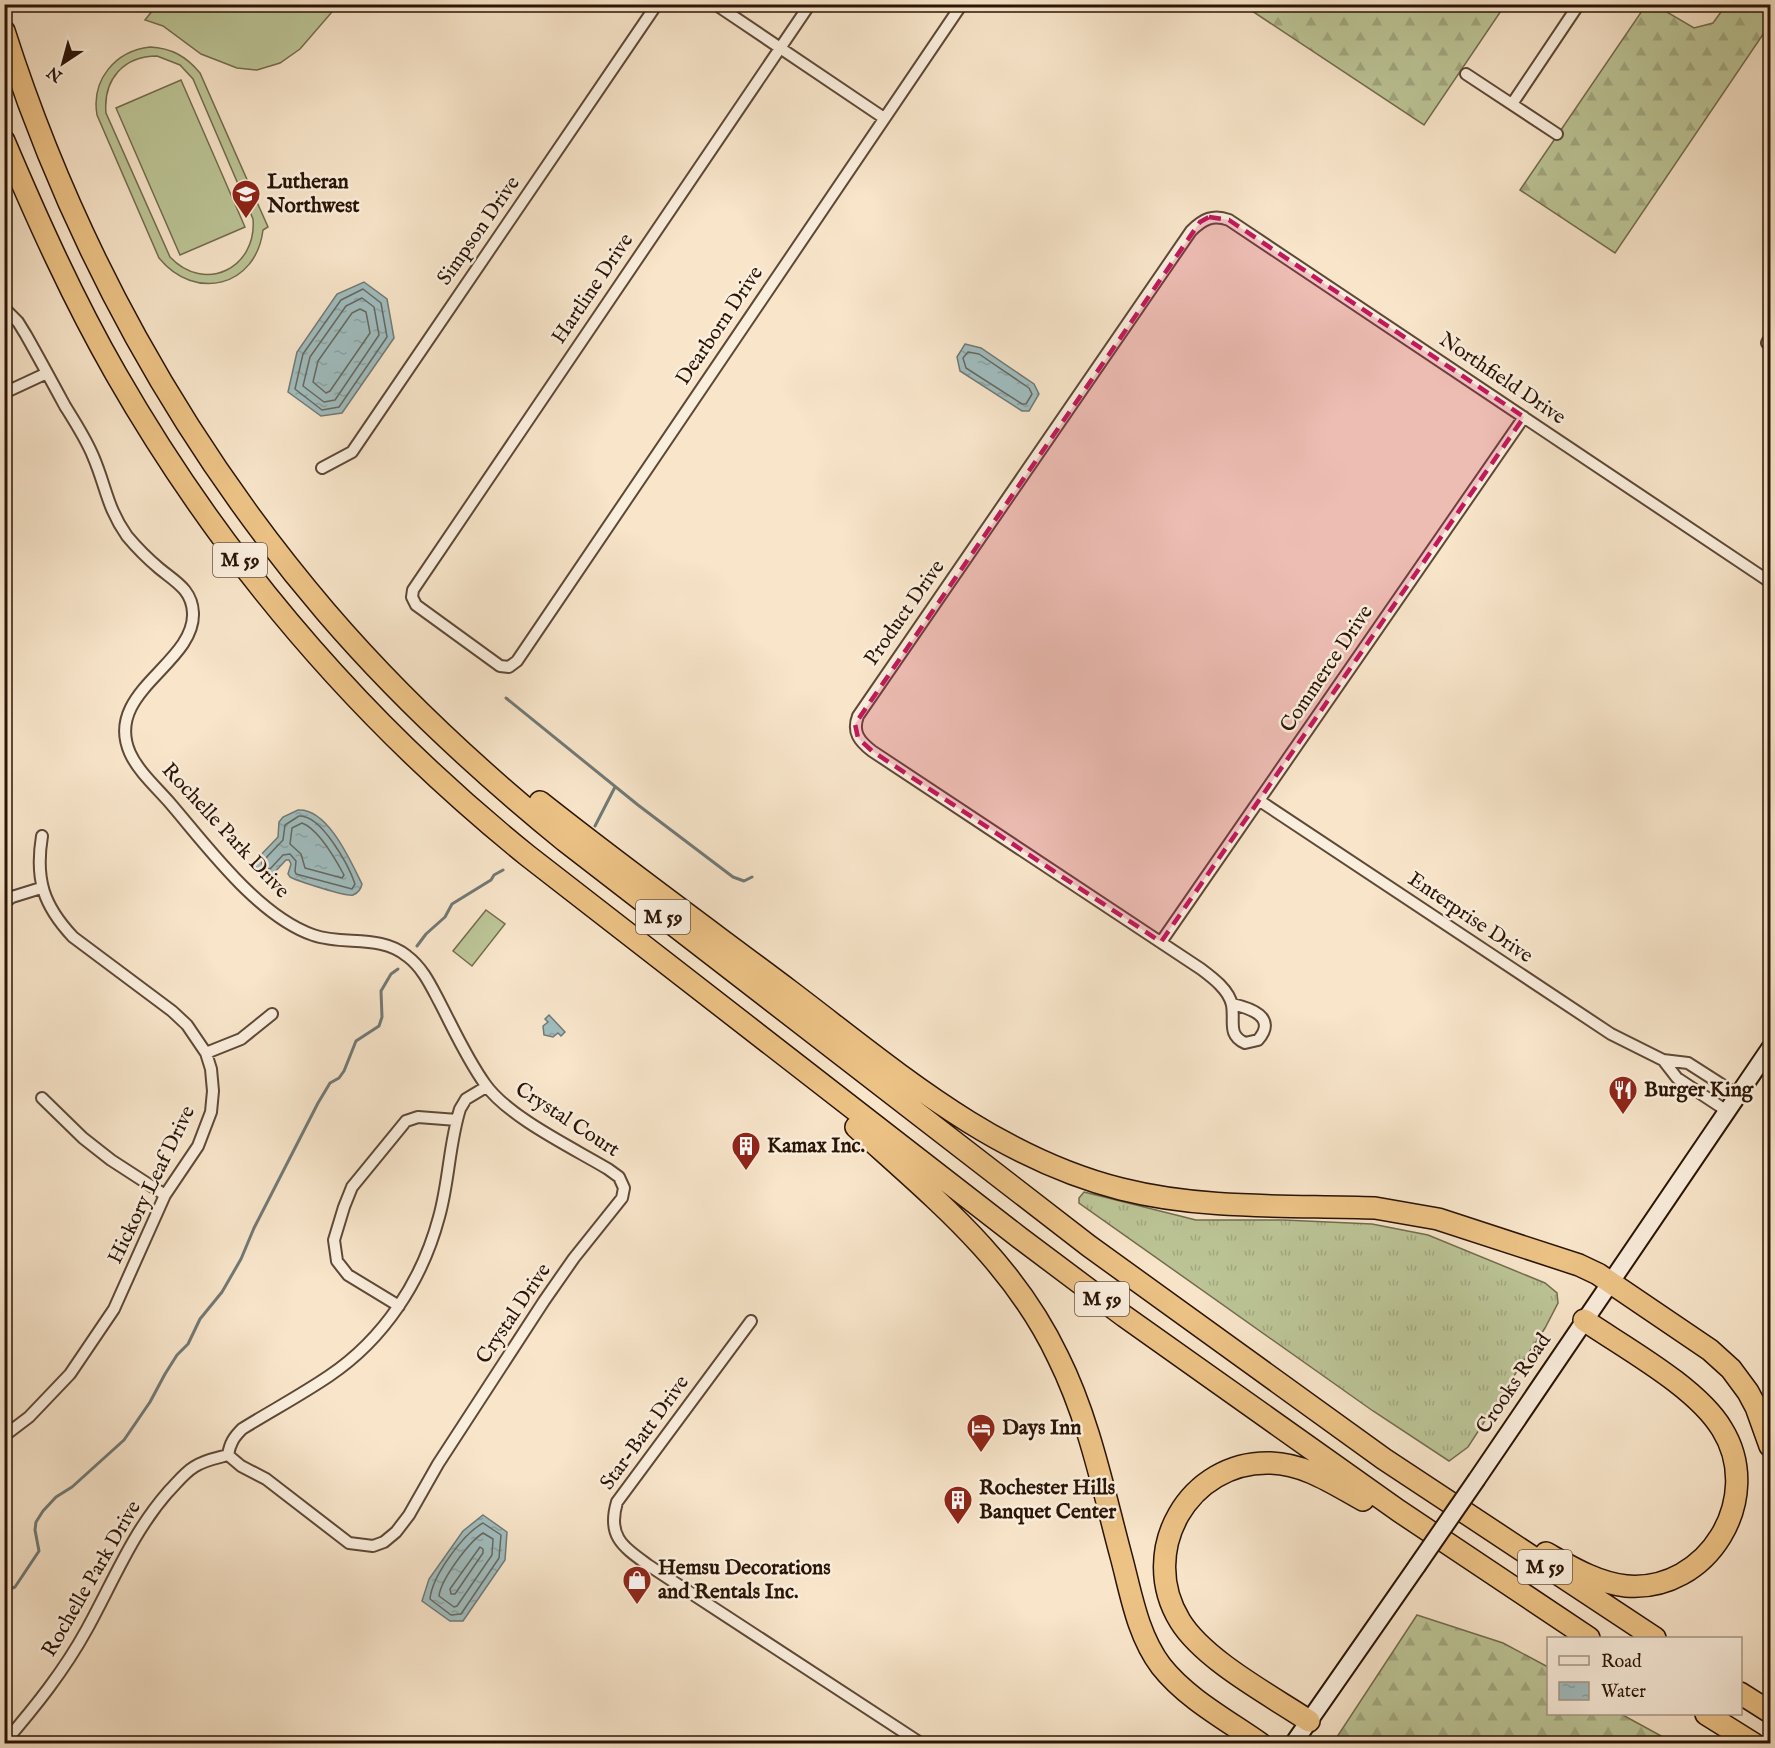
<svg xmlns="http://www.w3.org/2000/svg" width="1775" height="1748" font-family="'IM FELL English',serif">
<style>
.grass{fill:url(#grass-tufts);stroke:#736c4e;stroke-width:1.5}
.forest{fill:url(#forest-firs);stroke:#736c4e;stroke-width:1.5}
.pitch{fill:#bcc597;stroke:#736c4e;stroke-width:1.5;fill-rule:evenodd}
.water{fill:url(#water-ripples);stroke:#717975;stroke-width:1.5}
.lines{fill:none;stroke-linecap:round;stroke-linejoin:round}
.shore{stroke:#656862;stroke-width:1.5}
.stream{stroke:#717975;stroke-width:3}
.street-casing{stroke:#5e4837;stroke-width:14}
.secondary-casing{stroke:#2a1406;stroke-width:20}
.highway-casing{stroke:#2a1406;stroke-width:24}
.street{stroke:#faeedd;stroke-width:10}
.secondary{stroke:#faeedd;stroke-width:16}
.highway{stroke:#ecc285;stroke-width:21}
.secondary-bridge-casing{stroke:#2a1406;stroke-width:20;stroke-linecap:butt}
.secondary-bridge{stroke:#faeedd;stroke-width:16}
.marked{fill:#c2185b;fill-opacity:0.2;stroke:#c2185b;stroke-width:4.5;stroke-dasharray:12 8;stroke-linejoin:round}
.labels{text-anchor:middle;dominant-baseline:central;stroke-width:5;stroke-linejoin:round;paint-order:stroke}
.shield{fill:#faeedd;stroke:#685546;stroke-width:1.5}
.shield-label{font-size:20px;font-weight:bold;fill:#2a1406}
.poi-label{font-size:21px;font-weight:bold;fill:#2a1406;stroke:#faeedd;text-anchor:start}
.street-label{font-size:21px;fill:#2a1406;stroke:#faeedd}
</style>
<defs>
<pattern id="grass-tufts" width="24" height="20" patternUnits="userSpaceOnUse" patternTransform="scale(1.5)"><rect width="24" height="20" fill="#bcc597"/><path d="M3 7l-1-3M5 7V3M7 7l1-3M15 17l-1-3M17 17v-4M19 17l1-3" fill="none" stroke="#a2a881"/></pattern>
<pattern id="forest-firs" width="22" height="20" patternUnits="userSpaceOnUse" patternTransform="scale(1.5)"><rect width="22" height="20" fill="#bcc597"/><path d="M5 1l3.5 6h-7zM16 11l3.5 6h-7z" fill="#a2a881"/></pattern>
<pattern id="water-ripples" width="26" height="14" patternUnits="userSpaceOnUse" patternTransform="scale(1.5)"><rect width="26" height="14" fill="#a0bdbf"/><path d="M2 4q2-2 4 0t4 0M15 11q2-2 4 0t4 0" fill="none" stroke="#8aa2a3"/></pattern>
</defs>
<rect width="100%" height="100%" fill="#f8e5ca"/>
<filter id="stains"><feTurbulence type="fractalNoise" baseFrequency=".00333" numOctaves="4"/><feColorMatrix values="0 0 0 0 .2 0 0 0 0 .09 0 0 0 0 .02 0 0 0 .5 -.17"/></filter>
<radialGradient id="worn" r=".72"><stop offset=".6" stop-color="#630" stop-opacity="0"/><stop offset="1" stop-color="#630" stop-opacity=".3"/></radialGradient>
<path class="grass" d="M1084,1192L1196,1220H1284L1372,1224L1428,1235L1545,1283L1557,1293L1558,1303L1545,1328L1468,1447L1449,1461L1373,1411L1079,1203V1198Z"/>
<path class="forest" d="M1243,5H1505L1424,125Z
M1646,5H1655L1694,28L1713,23L1726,5H1770V24L1615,253L1520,190Z
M1417,1615L1503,1643L1548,1667V1714H1621L1674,1743H1333Z"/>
<path class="pitch" d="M157,5V4L338,5L300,49L280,63L257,70L237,68L201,54L163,26L145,20Z
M150,47C171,48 186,56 200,73L268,227L263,230C256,287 195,302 159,258L97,115C91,80 115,51 150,47ZM157,56L180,65L193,79L253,219C257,268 205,294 170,257L106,113C103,79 124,56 157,56Z
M181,80L245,227L180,255L116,108Z
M486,910L505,924L472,966L453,951Z"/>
<path class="water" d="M364,282L387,299L394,338L342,413L321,416L288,392L297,352L337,294Z
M965,344L981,348L1034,384L1039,394L1029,411H1022L960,371L957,357Z
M298,810C328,808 351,862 362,884C361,889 358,893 353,895C346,897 298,881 290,877L288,874L291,864L289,860H286L272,875L256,871L255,861L278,837L279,822L283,817Z
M549,1015L565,1032L561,1036L558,1033L553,1037L544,1035L543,1026L548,1022L545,1019Z
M483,1515L507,1532L505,1560L463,1621H450L422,1601L429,1579L463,1531Z"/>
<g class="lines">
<path class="shore" d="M363,289L381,303L387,337L339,407L322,410L295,389L303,354L341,300Z
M362,298L374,307L379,335L335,400L324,402L303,386L310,357L346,306Z
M360,309L366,312L370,333L330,391L326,393L313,382L318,361L352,313Z
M968,352L979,354L1029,388L1032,394L1026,404H1022L966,368L963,358Z
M299,816C321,814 349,866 355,884L352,889L296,874L295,871L296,861L290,854L283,855L270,869L262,866V862L283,840L285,825Z
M302,823C318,829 336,860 344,875L342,878L305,868L301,854L290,844L292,828Z
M483,1523L501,1535L499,1558L461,1614L451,1615L430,1599C432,1576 463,1534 483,1523Z
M483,1533L493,1539L492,1555L457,1606L454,1607L439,1596C441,1579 469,1542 483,1533Z
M480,1547L483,1549V1553L455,1594H451L450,1589Z"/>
<path class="stream" d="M506,698L638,805L733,877L744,881L752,877
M595,826L615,787
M417,946L426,934L445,917L452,904L491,880L494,875L503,870
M4,1591L15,1587L39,1551L35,1530L36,1522L43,1511L56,1497L72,1487L124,1440L150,1402L165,1374L177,1355L188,1344L200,1319L222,1292L241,1259L254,1228L318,1103L330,1083L339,1078L344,1071L356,1041L379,1026L382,1017L381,991L391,974L398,969"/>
<g class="street-casing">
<path id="street" d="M715,4L884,118
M810,4L413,590L412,597L416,605L500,666L509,667L517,661L962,4
M1466,74L1557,134
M1512,104L1579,4
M4,308L18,322L26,335C39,358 52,382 65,406C75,422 86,439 93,456C106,486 107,508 127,536C137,548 148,559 160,569C176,582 192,590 193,613C195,664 103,692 130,753C138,771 157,788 170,803C207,846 258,916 313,935C344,946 380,934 407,956C423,968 431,986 440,1003C454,1030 467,1059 485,1084C508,1117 573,1148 608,1169L619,1177L624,1188L622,1198L574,1258L544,1301L438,1464L409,1515L396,1532L384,1542L373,1546L349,1543L266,1479L241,1466L228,1455
M1767,343L1770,337
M4,393L47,373
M322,468L352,452L657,4
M1260,801L1611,1034L1663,1060L1688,1063L1738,1095
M4,903L12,897L41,888
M1161,942L1524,417
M1232,1004C1250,1008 1278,1017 1258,1040L1245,1043C1227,1035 1235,1021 1232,1005C1229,990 1213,978 1201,969L872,751C859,741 852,732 858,716L1191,231C1203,219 1213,214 1229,220L1770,582
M206,1053L241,1039L272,1014
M1663,1060L1677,1078L1727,1111
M42,1098L83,1138L111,1160L165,1195
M399,1306L348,1275L337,1261L334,1240L344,1207L352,1187L406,1121L418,1117L457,1120
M751,1321L617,1502C607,1536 622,1546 648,1565L922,1744
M4,1436L29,1417L70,1374L114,1309L165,1195L198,1146L211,1112L213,1091L211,1069L206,1053L187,1025L172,1011L73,937C43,905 35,879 42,836
M4,1743C35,1707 64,1671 87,1629C113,1582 132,1533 168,1492C176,1484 184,1473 194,1467C204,1460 217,1458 228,1455C230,1443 234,1437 242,1429C271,1411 301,1395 329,1376C384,1339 422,1281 439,1217C449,1182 449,1144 460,1109L466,1099L486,1087"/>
</g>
<g class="secondary-casing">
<path id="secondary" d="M1477,1479L1770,1048
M1293,1744L1417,1566"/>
</g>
<g class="highway-casing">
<path id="highway" d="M4,31C72,244 181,442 326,612C398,696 479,771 565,841L1089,1246L1384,1459L1655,1638
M4,141C38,221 73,299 116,374C222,559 362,722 528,856L1020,1238L1124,1316L1399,1511L1589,1638
M540,802C622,867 706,928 790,991C893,1069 993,1157 1121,1189C1204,1210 1290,1205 1375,1208L1438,1219L1579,1265L1598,1274L1710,1350L1731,1369L1748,1392L1756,1407L1770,1446
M856,1127C934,1198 1012,1260 1058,1357C1089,1419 1103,1489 1121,1556C1131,1593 1137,1634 1161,1666C1187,1699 1227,1720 1261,1744
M1546,1553C1571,1567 1597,1583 1626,1586C1708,1593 1765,1498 1722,1429C1697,1387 1625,1348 1584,1320
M1740,1693L1770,1712
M1706,1714L1754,1744
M1309,1721C1270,1695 1204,1660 1180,1621C1137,1551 1189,1460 1271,1463C1305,1464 1334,1484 1363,1500"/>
</g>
<use href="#street" class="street"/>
<use href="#secondary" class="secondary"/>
<use href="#highway" class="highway"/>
<g class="secondary-bridge-casing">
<path id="secondary-bridge" d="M1417,1566L1477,1479"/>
</g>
<use href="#secondary-bridge" class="secondary-bridge"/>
</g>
<path class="marked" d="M1209,217L1229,220L1524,417L1161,942L872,751L858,738L855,724L1200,222Z"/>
<defs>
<g id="school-pin" transform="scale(1.5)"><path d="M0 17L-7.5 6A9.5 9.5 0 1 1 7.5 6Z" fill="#8f2418" stroke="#faeedd"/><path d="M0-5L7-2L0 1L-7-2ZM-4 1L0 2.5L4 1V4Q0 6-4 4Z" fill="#fff"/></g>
<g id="restaurant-pin" transform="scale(1.5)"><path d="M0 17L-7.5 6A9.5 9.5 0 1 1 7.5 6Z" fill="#8f2418" stroke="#faeedd"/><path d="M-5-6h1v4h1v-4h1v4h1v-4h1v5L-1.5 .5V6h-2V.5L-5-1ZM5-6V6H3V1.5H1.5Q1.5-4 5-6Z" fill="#fff"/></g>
<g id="building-pin" transform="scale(1.5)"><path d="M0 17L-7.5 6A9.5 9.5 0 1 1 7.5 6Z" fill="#8f2418" stroke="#faeedd"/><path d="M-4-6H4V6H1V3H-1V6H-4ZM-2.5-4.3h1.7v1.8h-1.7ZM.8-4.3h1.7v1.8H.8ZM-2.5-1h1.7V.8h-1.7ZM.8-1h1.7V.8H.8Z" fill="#fff"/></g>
<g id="hotel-pin" transform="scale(1.5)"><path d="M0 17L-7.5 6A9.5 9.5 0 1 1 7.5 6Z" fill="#8f2418" stroke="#faeedd"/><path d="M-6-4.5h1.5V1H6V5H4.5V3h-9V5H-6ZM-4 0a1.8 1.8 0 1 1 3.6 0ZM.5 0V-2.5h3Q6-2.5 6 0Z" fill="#fff"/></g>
<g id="shop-pin" transform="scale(1.5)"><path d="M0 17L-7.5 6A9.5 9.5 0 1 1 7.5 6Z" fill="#8f2418" stroke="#faeedd"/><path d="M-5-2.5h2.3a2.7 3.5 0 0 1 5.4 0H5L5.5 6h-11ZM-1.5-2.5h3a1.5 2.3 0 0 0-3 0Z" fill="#fff"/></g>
</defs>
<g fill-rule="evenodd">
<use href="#school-pin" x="246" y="194"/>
<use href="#restaurant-pin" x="1623" y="1090"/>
<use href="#building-pin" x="746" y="1146"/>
<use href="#hotel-pin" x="981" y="1428"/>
<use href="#building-pin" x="958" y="1500"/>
<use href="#shop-pin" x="637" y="1580"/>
</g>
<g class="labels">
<g class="shield">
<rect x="213" y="543" width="54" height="34" rx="4.5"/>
<rect x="636" y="900" width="54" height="34" rx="4.5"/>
<rect x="1075" y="1282" width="54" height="34" rx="4.5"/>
<rect x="1518" y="1550" width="54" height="34" rx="4.5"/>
</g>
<g class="shield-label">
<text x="240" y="560">M 59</text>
<text x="663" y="917">M 59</text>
<text x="1102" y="1299">M 59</text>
<text x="1545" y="1567">M 59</text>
</g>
<g class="poi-label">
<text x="267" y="182">Lutheran<tspan x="267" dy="24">Northwest</tspan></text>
<text x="1644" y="1090">Burger King</text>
<text x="767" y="1146">Kamax Inc.</text>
<text x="1002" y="1428">Days Inn</text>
<text x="979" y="1488">Rochester Hills<tspan x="979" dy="24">Banquet Center</tspan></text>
<text x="658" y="1568">Hemsu Decorations<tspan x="658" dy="24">and Rentals Inc.</tspan></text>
</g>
<g class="street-label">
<text transform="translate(479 231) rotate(-55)">Simpson Drive</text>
<text transform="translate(593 289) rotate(-56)">Hartline Drive</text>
<text transform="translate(720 326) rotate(-56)">Dearborn Drive</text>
<text transform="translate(1502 379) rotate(34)">Northfield Drive</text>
<text transform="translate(905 613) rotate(-55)">Product Drive</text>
<text transform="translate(1327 669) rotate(-56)">Commerce Drive</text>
<text transform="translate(225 831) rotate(47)">Rochelle Park Drive</text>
<text transform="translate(1470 918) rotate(34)">Enterprise Drive</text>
<text transform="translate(567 1120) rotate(33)">Crystal Court</text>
<text transform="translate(152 1185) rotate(-64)">Hickory Leaf Drive</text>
<text transform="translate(514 1314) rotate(-56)">Crystal Drive</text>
<text transform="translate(1514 1384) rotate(-56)">Crooks Road</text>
<text transform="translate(645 1433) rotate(-54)">Star-Batt Drive</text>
<text transform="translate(92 1579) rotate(-60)">Rochelle Park Drive</text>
</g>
</g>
<rect width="1775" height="1748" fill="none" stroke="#f8e5ca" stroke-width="24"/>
<rect x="6" y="6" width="1763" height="1736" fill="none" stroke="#2a1406" stroke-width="3"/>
<rect x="12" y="12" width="1751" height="1724" fill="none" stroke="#2a1406" stroke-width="1.5"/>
<rect x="1547" y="1637" width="195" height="78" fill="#faeedd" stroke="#a79787" stroke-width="1.5"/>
<rect x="1559" y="1656" width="30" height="9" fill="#faeedd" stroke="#a79787" stroke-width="1.5"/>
<text x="1601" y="1667" font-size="18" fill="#2a1406">Road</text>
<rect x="1559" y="1682" width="30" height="18" fill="url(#water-ripples)" stroke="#a79787" stroke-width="1.5"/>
<text x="1601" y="1697" font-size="18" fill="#2a1406">Water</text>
<g transform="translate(63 63) rotate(216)" stroke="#faeedd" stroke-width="4.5" paint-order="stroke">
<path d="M0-4.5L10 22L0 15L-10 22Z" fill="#2a1406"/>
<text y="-9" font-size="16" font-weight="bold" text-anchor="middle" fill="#2a1406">N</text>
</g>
<rect width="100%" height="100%" filter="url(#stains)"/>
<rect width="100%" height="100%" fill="url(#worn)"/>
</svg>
